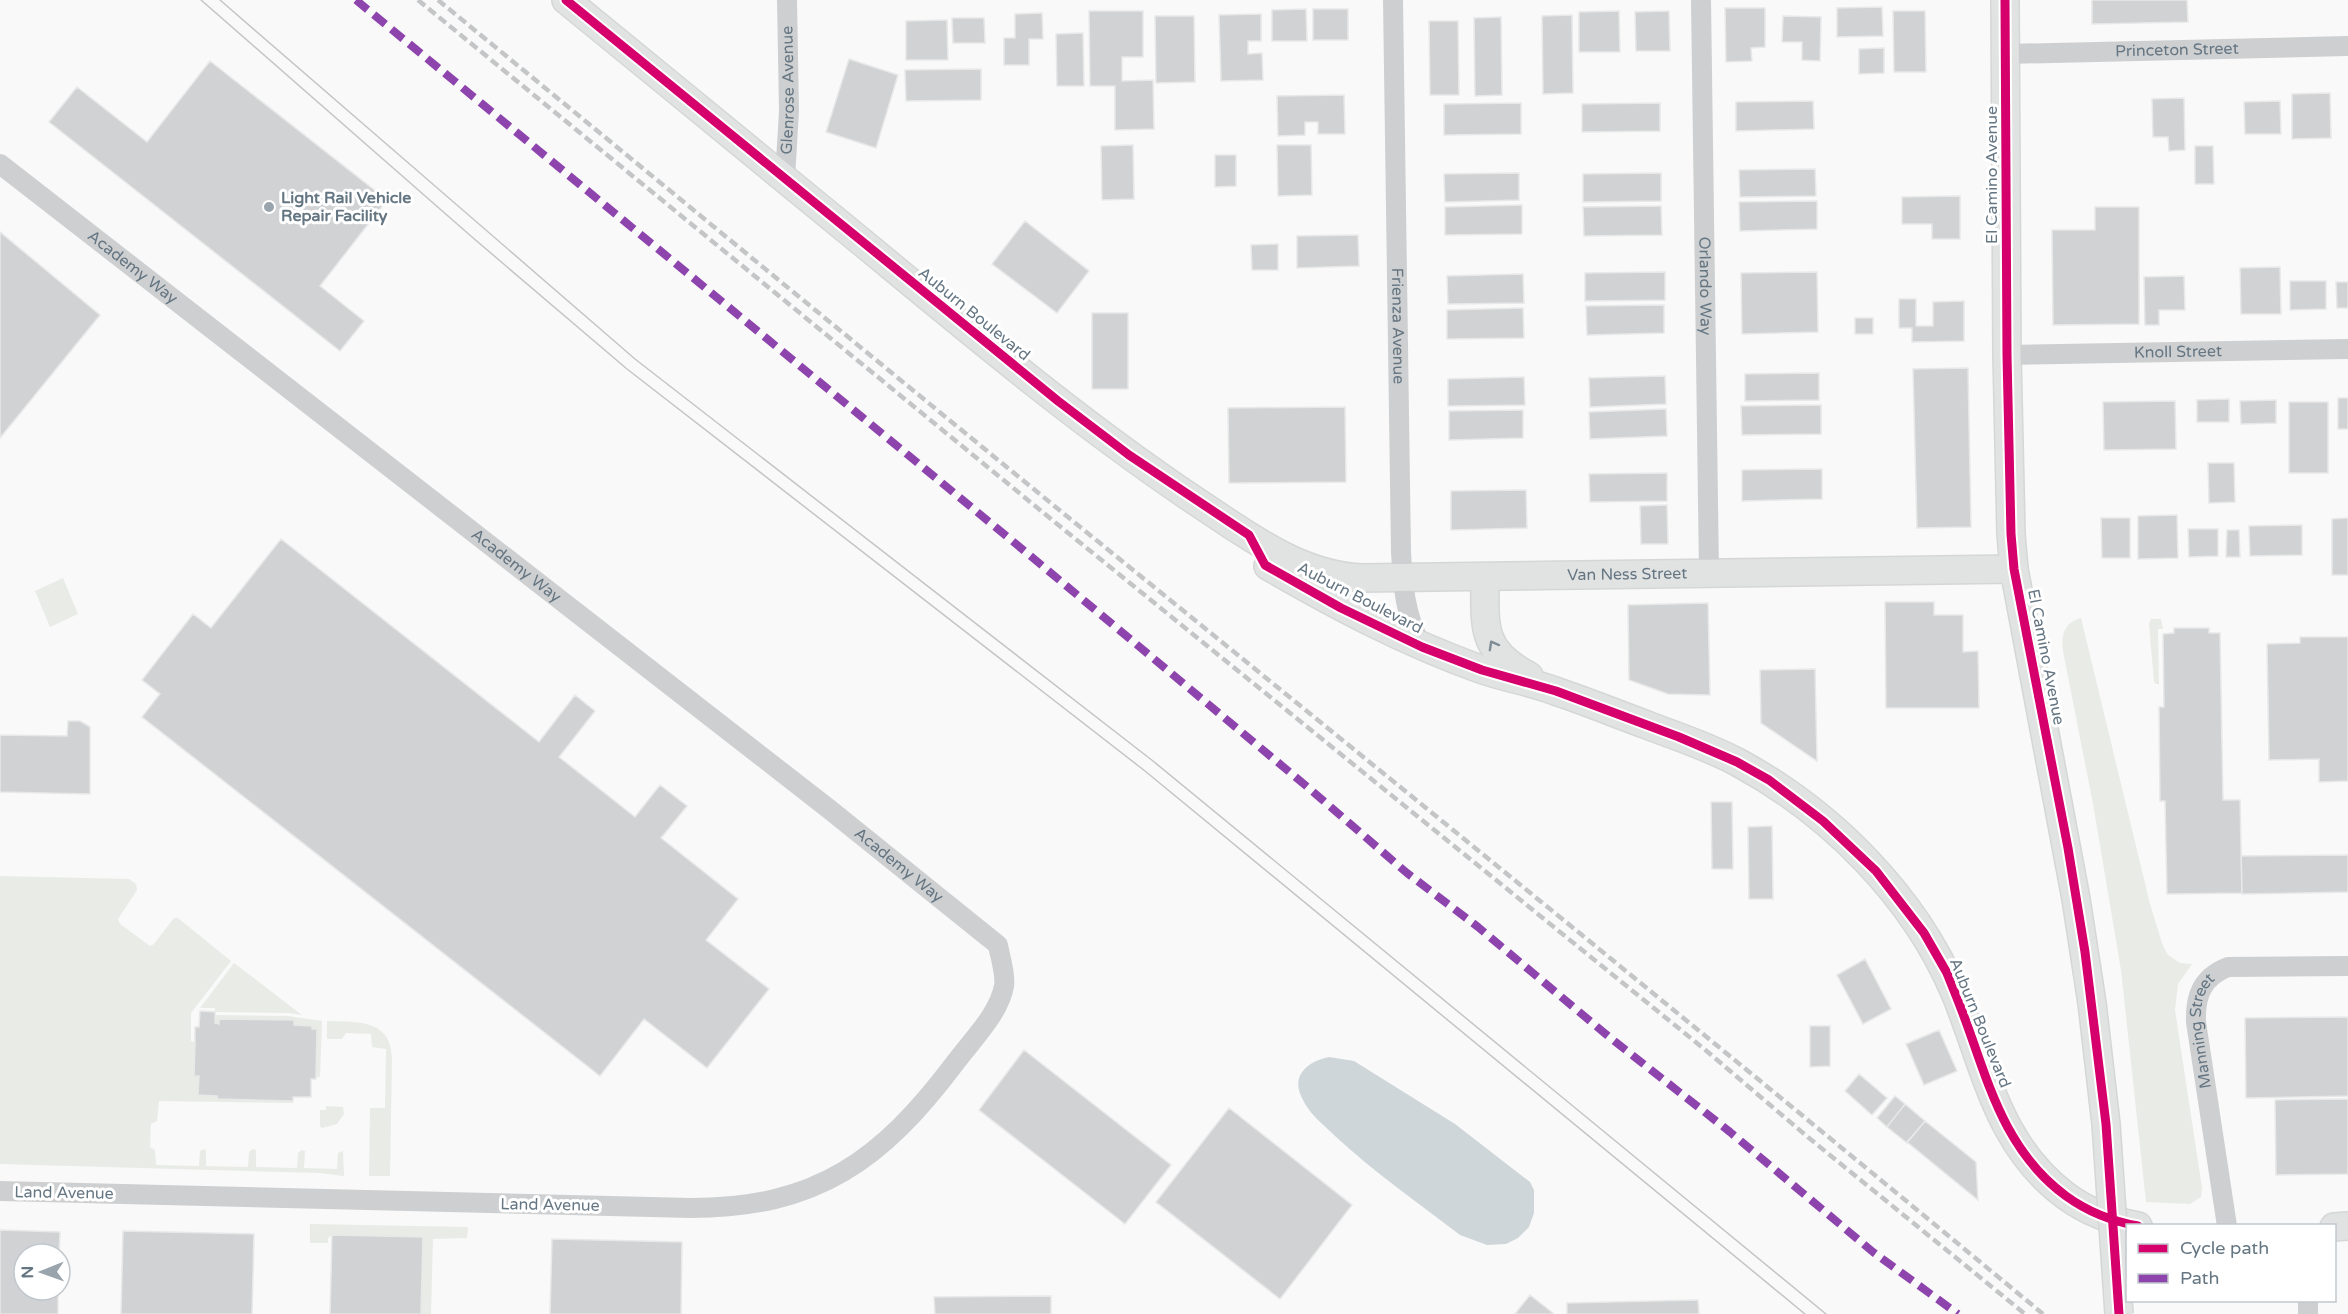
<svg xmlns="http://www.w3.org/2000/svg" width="2348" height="1314" font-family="'Varela Round',sans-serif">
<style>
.green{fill:#e8ebe6}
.water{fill:#ced6d9}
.building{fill:#d0d2d3;stroke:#e8e8e8;stroke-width:1.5}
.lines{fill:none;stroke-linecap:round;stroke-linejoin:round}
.secondary-casing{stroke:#d5d6d7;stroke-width:30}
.street{stroke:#cecfd0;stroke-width:20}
.secondary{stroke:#e1e2e2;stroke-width:27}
.tram{stroke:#c3c5c6;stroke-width:1.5}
.rail{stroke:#c3c5c6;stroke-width:4.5;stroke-dasharray:9 4.5;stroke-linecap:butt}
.secondary-bridge-casing{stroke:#d5d6d7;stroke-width:30;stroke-linecap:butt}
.secondary-bridge{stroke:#e1e2e2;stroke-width:27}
.quiet{stroke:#8e44ad;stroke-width:8;stroke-dasharray:15 8;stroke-linecap:butt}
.cycleway-casing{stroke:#fff;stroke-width:13}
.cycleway{stroke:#d6006c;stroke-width:9}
.oneway{stroke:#7e8c96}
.poi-dot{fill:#99a4ac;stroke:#fff;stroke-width:2}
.labels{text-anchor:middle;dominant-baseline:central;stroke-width:6;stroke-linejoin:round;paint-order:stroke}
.street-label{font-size:16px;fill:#657683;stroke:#fff}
.poi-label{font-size:16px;font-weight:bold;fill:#657683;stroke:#fff;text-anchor:start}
</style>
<rect width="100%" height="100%" fill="#f9f9f9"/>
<path class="green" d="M63,578L78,614L50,627L35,591Z
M2081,618L2150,904L2163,946L2168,955L2180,963L2192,964L2178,984L2175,1010L2202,1188L2201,1197L2190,1204L2146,1202L2121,970L2093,804L2063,651C2061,636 2064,622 2081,618Z
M2161,619L2163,629H2158L2159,684H2156L2154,682L2149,624L2151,619Z
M0,876L129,879L136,884L137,890L118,919L120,924L150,946L154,944L174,918H178L231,961L191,1013V1041L195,1042V1076H199L198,1095L217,1096L218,1099L293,1101V1103L159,1101L157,1121L151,1124L150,1147L155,1150L156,1165L199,1166L200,1151L204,1149L206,1150V1166L248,1167L249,1152L253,1149L256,1150V1167L297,1168L298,1153L302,1150L305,1151L304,1168L337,1169L338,1153L343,1151L344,1176L320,1173L0,1164Z
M234,963L302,1015L289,1013L215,1012V1008H200Z
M215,1015L288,1016L322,1021L320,1077H316L312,1026L294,1025V1020L220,1019L219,1024L215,1023Z
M327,1021C358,1022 392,1019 392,1060L390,1176H369L370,1108H385L386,1049L372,1047L371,1034L346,1033L342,1039H327Z
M326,1106L343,1107L344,1114L337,1124L322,1128L320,1126V1110H326Z
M310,1224L468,1227L467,1238L433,1239L431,1314H421L423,1237L332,1235L328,1238V1243H310Z"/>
<path class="water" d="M1329,1057L1354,1061L1455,1124L1530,1182L1534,1190V1213L1529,1227L1518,1238L1506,1244L1487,1245L1460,1235C1418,1203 1374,1172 1335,1136C1323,1124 1309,1114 1302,1098C1290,1075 1309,1061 1329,1057Z"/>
<path class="building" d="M2092,0H2187L2188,22L2092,24Z
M1882,7L1883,36L1837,37V8Z
M1725,8H1765V47L1751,48L1752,61L1726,62Z
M1306,9L1307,41H1272V10Z
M1313,9H1348V40H1313Z
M1089,11H1143V57H1122V81L1153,80L1154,129L1115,130V86H1090Z
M1619,11L1620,52H1579V12Z
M1669,11L1670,51H1636L1635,12Z
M1893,11H1925L1926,72H1894Z
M1042,13L1043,39H1029V65H1004V38H1015V14Z
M1261,14V41H1248V54L1262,53L1263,80L1221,81L1219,15Z
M1572,15L1573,93L1543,94L1542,16Z
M1155,16H1194L1195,82L1156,83Z
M1783,16L1821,17L1820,61L1802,60V42H1782Z
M1501,17L1502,95L1475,96L1474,18Z
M952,18H984L985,43H953Z
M947,20L948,60H906V21Z
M1429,21H1458L1459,95H1430Z
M1083,33L1084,86H1057L1056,34Z
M1884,48V73L1859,74V49Z
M849,59L898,75L876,148L826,132Z
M210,61L387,200L320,286L364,321L340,351L49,122L77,87L147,142Z
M981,69V100L906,101L905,70Z
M2330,93L2331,138L2292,139V94Z
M1344,95L1345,134H1318V122H1305V135L1278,136L1277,96Z
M2184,98L2185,150L2169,151L2168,137H2153L2152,99Z
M1813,101L1814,129L1736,131V102Z
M2280,101L2281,134H2245L2244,102Z
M1521,103V134L1444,135V104Z
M1660,103V131L1582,132V104Z
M1133,145L1134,199L1102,200L1101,146Z
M1277,145H1311L1312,195L1278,196Z
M2195,146H2213L2214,184H2195Z
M1215,155H1236V186L1215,187Z
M1815,169L1816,196L1740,197L1739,170Z
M1519,173V200L1445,202L1444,174Z
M1661,173V201L1583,202V174Z
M1960,196V239H1932V224H1902V197Z
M1817,201V229L1740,231L1739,202Z
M1522,205V234L1445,235V207Z
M1661,206L1662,235L1584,236L1583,207Z
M2095,207H2139V324L2053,325L2052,230H2095Z
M1025,221L1089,271L1057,313L992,264Z
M0,232L100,315L0,438Z
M1358,235L1359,266L1297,268V236Z
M1278,244V270H1252L1251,245Z
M2280,267L2281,314H2241L2240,268Z
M1665,272V300L1585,301V273Z
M1817,272L1818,332L1742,334L1741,273Z
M1523,274L1524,303L1448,304L1447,276Z
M2184,276L2185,310H2159V325H2145L2144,277Z
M2290,281H2326V309L2290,310Z
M2336,282H2348V308H2337Z
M1899,299H1916V326H1933V302L1964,301V341L1912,342V328H1899Z
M1664,305V333L1587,335L1586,306Z
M1523,308L1524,338L1447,339V310Z
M1092,313H1128V389H1092Z
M1855,318H1873V334H1855Z
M1968,368L1971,527L1917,528L1913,369Z
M1819,373V400L1745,401V374Z
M1665,376L1666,404L1590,407L1589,378Z
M1524,377L1525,405L1448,406V379Z
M2338,398H2348V429H2338Z
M2229,399V422H2197V400Z
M2276,400V423L2241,424L2240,401Z
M2175,401L2176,449L2104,450L2103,402Z
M2289,402H2328V473H2289Z
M1821,405V434L1742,435L1741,406Z
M1345,407L1346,482L1229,483L1228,408Z
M1666,409L1667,436L1590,439L1589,412Z
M1523,410V438L1449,440V411Z
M2208,463H2234L2235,502L2209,503Z
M1822,469V499L1742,501V470Z
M1667,473V501L1590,502L1589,474Z
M1526,490L1527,528L1451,530V491Z
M1667,505L1668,544H1641L1640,506Z
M2177,515L2178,558L2138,559V516Z
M2101,518H2130V558H2102Z
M2348,518V575H2332V519Z
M2302,525V555L2250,556L2249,526Z
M2188,529H2218V556L2189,557Z
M2227,530H2239L2240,557H2226Z
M281,539L539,742L575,695L595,711L559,757L635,817L660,785L687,806L661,838L738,899L706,940L769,989L707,1068L644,1019L600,1076L142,717L160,694L142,680L193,614L211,628Z
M1885,602H1934V615H1963V652L1978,651L1979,708H1886Z
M1708,603L1710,695L1668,694L1629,680L1628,605Z
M2174,628H2209V633H2220L2223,800H2240L2242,893L2167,894L2165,801H2160L2159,707H2164L2163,634L2174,633Z
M2300,637H2348V781L2319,782V759L2269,760L2267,644L2300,643Z
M1815,669L1817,761L1761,723L1760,670Z
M68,721H80L90,727V794L0,792V735L67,736Z
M1711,802H1732L1733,869H1712Z
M1772,826L1773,899H1749L1748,827Z
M2348,855V892L2242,894L2241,856Z
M1865,959L1891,1009L1863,1024L1837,975Z
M200,1011L215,1012V1023L219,1024V1019L294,1020V1025L312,1026V1029H317L316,1079H311V1097H293V1101L218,1099L217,1096L198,1095L199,1076H194L195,1042V1027H199Z
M2348,1017V1096L2246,1098L2245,1018Z
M1810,1026H1830V1066L1810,1067Z
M1939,1030L1957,1071L1924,1085L1906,1044Z
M1024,1050L1171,1165L1125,1224L979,1110Z
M1859,1074L1887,1098L1872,1115L1845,1091Z
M1895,1096L1905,1104L1887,1127L1877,1118Z
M2348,1099V1174L2276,1175L2275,1100Z
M1905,1104L1925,1121L1907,1143L1887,1127Z
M1229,1108L1352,1205L1280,1299L1156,1202Z
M1925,1121L1976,1162L1978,1200L1907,1142Z
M0,1230L60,1232L59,1254H24V1290H58V1314H0Z
M123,1231L254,1234L252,1314H121Z
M332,1235L423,1237L421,1314H330Z
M552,1239L682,1242L681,1314H550Z
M1530,1295L1553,1313L1552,1314H1515Z
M1051,1296V1314H935L934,1297Z
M1698,1300L1699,1314H1567V1303Z"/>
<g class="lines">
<g class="secondary-casing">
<g id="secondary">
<path id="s8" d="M566,0C665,81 765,162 863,243C971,332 1078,422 1194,500C1246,534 1299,576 1363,578L2014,569"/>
<path d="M2005,0L2007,355L2011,534L2014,569L2076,899L2092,1003L2106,1124"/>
<path d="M1268,566C1337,606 1405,642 1480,669C1505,678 1533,682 1558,692C1588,702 1617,714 1647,725C1678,737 1710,747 1739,763C1831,813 1914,896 1955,993C1986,1068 1997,1145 2066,1196C2088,1212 2111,1221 2138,1226"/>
<path d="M1485,577C1485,627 1480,650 1529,676"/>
<path d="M2334,1227L2348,1226"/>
</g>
</g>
<g class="street">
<path id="s1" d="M1393,0L1401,552C1403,586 1405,616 1422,647"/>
<path id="s2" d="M1701,0L1709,573"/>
<path id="s3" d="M2006,54L2348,46"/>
<path id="s4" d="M0,164L829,809L998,945C1000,957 1006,974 1004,986C999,1014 972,1040 955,1063C882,1160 817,1208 691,1208L0,1191"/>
<path id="s5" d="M785,178L789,111L787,0"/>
<path id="s6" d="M2007,355L2348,349"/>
<path id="s7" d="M2227,1226L2196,1022C2195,996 2202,977 2228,967L2348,966"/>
<path d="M2308,1300V1314"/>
</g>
<use href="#secondary" class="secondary"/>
<path class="tram" d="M201,0L472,237L627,369L1145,771L1805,1314
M220,0L635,359L1153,761L1826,1314"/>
<path class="rail" d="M418,0L1062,528L1703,1048L1809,1138L2025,1314
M438,0C650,174 862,349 1074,522C1398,785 1722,1048 2043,1314"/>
<g class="secondary-bridge-casing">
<path id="secondary-bridge" d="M2106,1124L2119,1314"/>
</g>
<use href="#secondary-bridge" class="secondary-bridge"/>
<path class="quiet" d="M356,0L1033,558L1311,790L1407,873L1478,927L1608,1036L1730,1132L1873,1252L1958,1314"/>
<g class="cycleway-casing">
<path id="cycleway" d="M566,0L1058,401L1129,455L1249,535L1265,565L1341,608L1422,647L1482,670L1556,691L1679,737L1737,762L1769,780L1823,821L1876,871L1924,933L1947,973L1955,993C1986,1068 1997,1145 2066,1196C2088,1212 2111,1221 2138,1226
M2005,0L2007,355L2011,534L2014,569L2068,848L2085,952L2106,1124L2119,1314"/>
</g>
<use href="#cycleway" class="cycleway"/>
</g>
<defs><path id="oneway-chevron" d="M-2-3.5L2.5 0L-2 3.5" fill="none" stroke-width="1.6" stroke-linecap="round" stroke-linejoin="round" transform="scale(1.5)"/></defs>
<use class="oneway" href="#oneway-chevron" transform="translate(1493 645) rotate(-119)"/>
<circle class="poi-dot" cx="269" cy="207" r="6"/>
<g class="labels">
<g class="street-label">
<text stroke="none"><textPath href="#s3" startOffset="171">Princeton Street</textPath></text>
<text stroke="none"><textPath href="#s5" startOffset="88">Glenrose Avenue</textPath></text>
<text transform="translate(1992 175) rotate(-90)">El Camino Avenue</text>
<text stroke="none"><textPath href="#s4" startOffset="168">Academy Way</textPath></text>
<text stroke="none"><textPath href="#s2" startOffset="286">Orlando Way</textPath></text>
<text transform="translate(974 314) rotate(39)">Auburn Boulevard</text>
<text stroke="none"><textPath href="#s1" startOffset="326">Frienza Avenue</textPath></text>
<text stroke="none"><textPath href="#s6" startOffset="171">Knoll Street</textPath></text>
<text stroke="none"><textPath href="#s4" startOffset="654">Academy Way</textPath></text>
<text stroke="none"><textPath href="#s8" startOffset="1256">Van Ness Street</textPath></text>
<text transform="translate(1360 598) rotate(27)">Auburn Boulevard</text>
<text transform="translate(2046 657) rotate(79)">El Camino Avenue</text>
<text stroke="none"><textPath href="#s4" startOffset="1140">Academy Way</textPath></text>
<text transform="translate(1980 1023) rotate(68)">Auburn Boulevard</text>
<text stroke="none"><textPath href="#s7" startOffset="198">Manning Street</textPath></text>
<text transform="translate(64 1193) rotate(1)">Land Avenue</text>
<text transform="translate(550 1205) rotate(1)">Land Avenue</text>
</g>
<g class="poi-label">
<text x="281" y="198">Light Rail Vehicle<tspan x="281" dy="18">Repair Facility</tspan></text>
</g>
</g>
<rect x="2126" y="1224" width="210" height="78" fill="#ffffff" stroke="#c1c8cd" stroke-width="1.5"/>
<rect x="2138" y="1244" width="30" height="9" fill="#d6006c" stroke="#c1c8cd" stroke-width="1.5"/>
<text x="2180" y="1254" font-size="18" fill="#657683">Cycle path</text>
<rect x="2138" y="1274" width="30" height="9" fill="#8e44ad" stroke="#c1c8cd" stroke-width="1.5"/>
<text x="2180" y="1284" font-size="18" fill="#657683">Path</text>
<g transform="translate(42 1272) rotate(269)"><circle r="28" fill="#ffffff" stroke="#c1c8cd" stroke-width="1.5"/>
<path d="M0-4.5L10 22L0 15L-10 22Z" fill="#99a4ac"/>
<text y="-9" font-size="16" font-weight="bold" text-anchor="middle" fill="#657683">N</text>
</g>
</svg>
